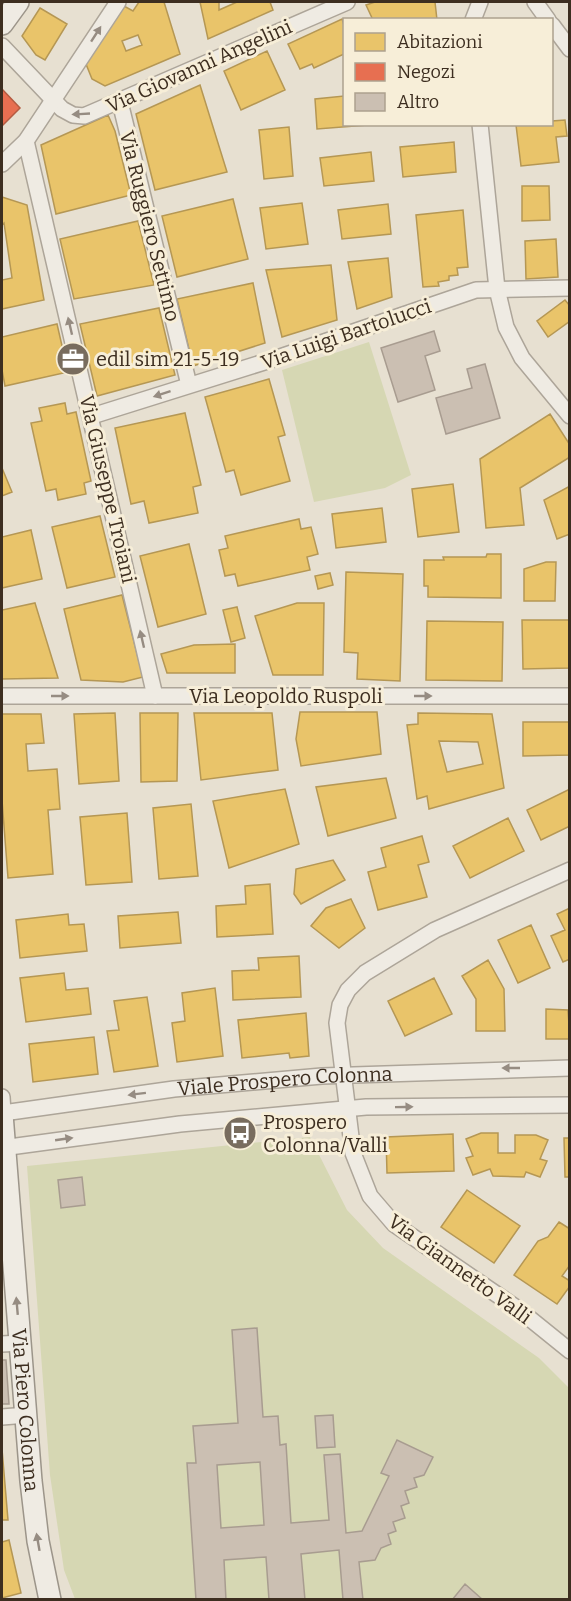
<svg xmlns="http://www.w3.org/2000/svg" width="571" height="1601" font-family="Bitter,serif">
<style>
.green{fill:#d6d7b3}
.homes{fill:#e9c46a;stroke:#b59754;stroke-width:1.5;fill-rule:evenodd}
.shops{fill:#e76f51;stroke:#b45c42;stroke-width:1.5}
.building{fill:#cbbfb2;stroke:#a89c90;stroke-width:1.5;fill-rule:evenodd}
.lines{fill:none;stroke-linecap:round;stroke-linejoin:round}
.street-casing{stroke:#ada599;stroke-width:18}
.secondary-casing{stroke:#9c958a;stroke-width:24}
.street{stroke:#efebe3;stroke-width:15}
.secondary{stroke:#efebe3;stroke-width:21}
.oneway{fill:#968c82}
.labels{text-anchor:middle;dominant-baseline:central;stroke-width:6;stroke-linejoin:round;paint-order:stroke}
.street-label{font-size:20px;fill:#3d2e20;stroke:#f7eed8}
.poi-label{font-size:20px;fill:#3d2e20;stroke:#f7eed8;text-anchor:start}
</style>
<rect width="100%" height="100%" fill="#e7e0d1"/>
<path class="green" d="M369,342L411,475L385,488L314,502L282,370Z
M310,1137L347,1210L383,1248L539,1358L569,1388V1599H75L64,1570L50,1475L27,1166Z"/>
<path class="homes" d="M139,2H164L180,54L105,86L92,79L86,64L124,6L133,11ZM138,35L142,45L126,51L122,41Z
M200,2H219V10L237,2H270L273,10L208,39Z
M375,2H435L437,20H373L366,5Z
M40,8L67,24L45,60L36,55L22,36Z
M342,19L344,25V54L314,68L312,64L300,69L288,44Z
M267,51L285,90L241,110L224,71Z
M200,85L227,172L155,190L136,114Z
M344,96V124L368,125L317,129L315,99Z
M108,115L115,131L131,195L56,214L41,145Z
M565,120L567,136L556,137L559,162L521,166L516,125L552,124V121Z
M289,127L293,176L264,179L259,130Z
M454,142L456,172L403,177L400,147Z
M371,152L374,181L324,186L320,158Z
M522,186H549L550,220L522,221Z
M2,197L27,205L44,300L2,309V280L12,278L4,223L2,225Z
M233,199L248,259L177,277L162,216Z
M302,203L308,244L266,249L260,208Z
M388,204L391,234L342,239L338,210Z
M463,210L468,267L457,268L458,275L449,276V280L438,282L439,286L423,287L416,215Z
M138,221L154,285L74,299L60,239Z
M556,239L558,277L526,279L525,241Z
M388,258L392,297L357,309L348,262Z
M331,265L337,320L282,337L266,270Z
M253,283L265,343L193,366L177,299Z
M565,300L570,306V321L548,337L537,321Z
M159,308L175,375L97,396L80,324Z
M57,324L68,372L5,386L2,370V337Z
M269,379L285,435L278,437L290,481L241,495L234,470L226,472L205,397Z
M65,403L67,414L76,412L91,481L84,483L86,494L58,500L56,489L46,491L31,423L42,421L39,408Z
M185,413L201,485L193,487L198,513L149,523L144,501L131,504L115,428Z
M550,414L570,445V457L520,488L524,525L486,528L480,459Z
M2,468L12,492L2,496Z
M453,484L459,532L418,537L412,489Z
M570,486V534L557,539L544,500Z
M382,508L386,542L336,548L332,514Z
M100,516L115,577L67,588L52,527Z
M299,519L301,529L311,527L318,554L307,557L310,570L238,586L235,574L225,576L219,550L228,548L225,536Z
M31,530L42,579L2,588V537Z
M189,544L206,614L158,627L140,556Z
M487,554H501V598L428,597V586H424V560H444L443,557H486Z
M546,562H556L555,601H524V569Z
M346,572L403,574L400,681L357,679L358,653L344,652Z
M330,573L333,585L318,589L315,576Z
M122,595L143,677L123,682L81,680L64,609Z
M35,603L58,678L2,679V610Z
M297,603H324L323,675H273L255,616Z
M237,607L245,638L231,642L223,610Z
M522,620H570V668L523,669Z
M427,621L503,622L502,681L426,680Z
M235,644V673H167L161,654L194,645Z
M300,712H377L381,754L301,766L296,739Z
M115,713L119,781L79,784L74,714Z
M140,713H178L177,781L141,782Z
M194,713H272L278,770L201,780Z
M418,713L492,714L504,788L429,809L427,796L417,799L407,725L418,724ZM439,741L478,742L483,764L447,772Z
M2,714H41L44,743L26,744L28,771L57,769L60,809L48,810L53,874L8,878L2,800Z
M523,722H570V755L523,756Z
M386,778L396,818L328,836L316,787Z
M285,789L299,844L229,868L213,801Z
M570,789V826L541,840L527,810Z
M191,804L198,876L159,879L153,808Z
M127,813L132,882L86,885L80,817Z
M508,818L524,851L470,878L453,846Z
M422,836L429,862L418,865L427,897L378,910L368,872L386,867L381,848Z
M333,860L345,880L301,904L294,894L296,869Z
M270,884L273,934L217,937L216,906L246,904L245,886Z
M351,899L365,928L339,948L311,926L326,908Z
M570,908V959L563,962L551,936L565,930L557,914Z
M178,912L181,943L120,948L118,916Z
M68,914L69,925L84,924L87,951L20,958L16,920Z
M531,925L550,968L518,983L498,940Z
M299,956L301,997L233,1000L232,971L259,970L258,958Z
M488,960L504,989L505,1031H476V999L462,976Z
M64,973L66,990L88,988L91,1014L26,1022L20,978Z
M434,978L452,1014L405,1036L388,1001Z
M215,988L223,1056L177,1062L172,1023L185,1021L182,993Z
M147,997L158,1066L114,1072L107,1031L119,1030L114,1001Z
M546,1009L568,1010L570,1039H546Z
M306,1013L309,1056L290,1058L289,1053L242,1058L238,1020Z
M94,1037L98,1074L33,1082L29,1044Z
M481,1133H498V1153H515V1135H536L548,1140L540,1159L547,1161L540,1177L526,1172L524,1177L493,1176L490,1169L473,1175L466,1158L473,1156L466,1139Z
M453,1134L454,1171L387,1173L386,1137Z
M564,1138H570V1177H565Z
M467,1190L520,1226L494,1263L441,1227Z
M559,1222L570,1229V1265L562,1276L570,1281V1286L557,1304L514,1275L538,1241L548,1237Z
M2,1449L8,1520H2Z
M9,1540L21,1593L2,1598V1542Z"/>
<path class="shops" d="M2,89L20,108L2,126Z"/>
<path class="building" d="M434,331L440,351L425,356L435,390L398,402L381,348Z
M485,364L500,418L446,434L436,398L472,388L467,369Z
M82,1177L85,1205L61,1208L58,1180Z
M257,1328L263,1417L278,1416L280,1445L286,1444L291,1523L329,1520L324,1455L340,1454L346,1533L362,1531L389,1476L381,1473L397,1440L433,1457L424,1475L414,1478L417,1487L405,1491L409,1503L401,1506L405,1518L393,1522L396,1531L388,1534L391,1544L381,1548L375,1560L359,1562L363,1600H343L339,1550L301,1554L305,1600H269L266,1557L224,1560L226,1600H196L187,1463H196L193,1426L238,1423L232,1330ZM260,1462L264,1525L221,1528L217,1465Z
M2,1360H6L9,1404H2Z
M333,1415L335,1447L317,1448L315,1416Z
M465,1584L483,1600H452Z"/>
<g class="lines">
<g class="street-casing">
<g id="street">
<path d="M535,2L548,20"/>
<path d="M473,20L480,2"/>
<path d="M552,25L570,49"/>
<path d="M2,46L62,109L73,115L84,116L347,2"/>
<path d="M120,102L189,385"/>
<path d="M480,124L497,289L506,327L522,358L570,416"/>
<path d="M26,141L155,696"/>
<path d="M2,164L26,141L118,2"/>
<path d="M92,416L274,359L476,290L570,288"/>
<path d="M2,696H570"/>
<path d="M570,870L435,930L365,973L348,990L340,1005L337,1023L353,1153L370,1196L394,1224L518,1309L570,1351"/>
<path id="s1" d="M2,1097L3,1113L174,1089L322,1076L570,1068"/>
<path d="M2,1148L180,1124L366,1107L570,1105"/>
<path d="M2,1344L21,1343"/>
<path d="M2,1417L27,1415"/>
</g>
</g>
<g class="secondary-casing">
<g id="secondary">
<path d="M2,24L18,2"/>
<path id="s2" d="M2,1114L31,1481L38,1541L50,1600"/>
</g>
</g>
<use href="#street" class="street"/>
<use href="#secondary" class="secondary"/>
</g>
<defs><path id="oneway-solid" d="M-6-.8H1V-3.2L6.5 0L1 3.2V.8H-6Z" transform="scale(1.5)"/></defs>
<g class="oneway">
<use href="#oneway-solid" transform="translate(96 34) rotate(-57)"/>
<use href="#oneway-solid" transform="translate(81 114) rotate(177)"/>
<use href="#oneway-solid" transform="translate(70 326) rotate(-103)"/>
<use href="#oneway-solid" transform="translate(162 394) rotate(162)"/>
<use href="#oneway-solid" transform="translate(142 639) rotate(-103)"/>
<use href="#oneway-solid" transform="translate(60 696)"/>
<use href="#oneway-solid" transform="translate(423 696)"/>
<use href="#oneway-solid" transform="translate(511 1068) rotate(180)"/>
<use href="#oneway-solid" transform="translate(137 1094) rotate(173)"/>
<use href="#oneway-solid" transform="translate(404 1107) rotate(-1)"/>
<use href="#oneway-solid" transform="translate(64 1139) rotate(-8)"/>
<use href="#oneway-solid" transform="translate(17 1306) rotate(-95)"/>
<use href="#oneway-solid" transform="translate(38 1542) rotate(-100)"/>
</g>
<defs>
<g id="office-disc" transform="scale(1.725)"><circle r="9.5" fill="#786c5e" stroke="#f7eed8"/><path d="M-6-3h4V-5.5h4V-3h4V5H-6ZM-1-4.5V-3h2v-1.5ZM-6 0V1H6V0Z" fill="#fff"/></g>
<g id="bus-disc" transform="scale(1.725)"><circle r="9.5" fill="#786c5e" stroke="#f7eed8"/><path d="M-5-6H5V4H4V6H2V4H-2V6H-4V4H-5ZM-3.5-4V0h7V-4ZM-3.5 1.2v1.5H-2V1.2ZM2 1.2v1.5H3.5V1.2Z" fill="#fff"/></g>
</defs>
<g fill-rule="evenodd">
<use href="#office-disc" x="73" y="359"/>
<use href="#bus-disc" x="240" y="1133"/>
</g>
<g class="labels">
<g class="street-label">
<text transform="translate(199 66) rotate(-24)">Via Giovanni Angelini</text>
<text transform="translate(150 226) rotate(76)">Via Ruggiero Settimo</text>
<text transform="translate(346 334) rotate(-19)">Via Luigi Bartolucci</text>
<text transform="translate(108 489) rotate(77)">Via Giuseppe Troiani</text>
<text x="286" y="696">Via Leopoldo Ruspoli</text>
<text stroke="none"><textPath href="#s1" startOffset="300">Viale Prospero Colonna</textPath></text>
<text transform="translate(460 1269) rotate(36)">Via Giannetto Valli</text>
<text stroke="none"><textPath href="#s2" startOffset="297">Via Piero Colonna</textPath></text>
</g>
<g class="poi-label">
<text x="96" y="359">edil sim 21-5-19</text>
<text x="263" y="1122">Prospero<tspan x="263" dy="23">Colonna/Valli</tspan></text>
</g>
</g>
<rect width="571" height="1601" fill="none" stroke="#3d2e20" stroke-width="6"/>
<rect x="343" y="18" width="210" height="108" fill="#f7eed8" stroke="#ada18e" stroke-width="1.5"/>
<rect x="355" y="33" width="30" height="18" fill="#e9c46a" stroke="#ada18e" stroke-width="1.5"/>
<text x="397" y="48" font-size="18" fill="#3d2e20">Abitazioni</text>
<rect x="355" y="63" width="30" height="18" fill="#e76f51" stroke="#ada18e" stroke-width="1.5"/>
<text x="397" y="78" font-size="18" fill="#3d2e20">Negozi</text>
<rect x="355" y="93" width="30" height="18" fill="#cbbfb2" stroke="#ada18e" stroke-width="1.5"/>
<text x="397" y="108" font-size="18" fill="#3d2e20">Altro</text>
</svg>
